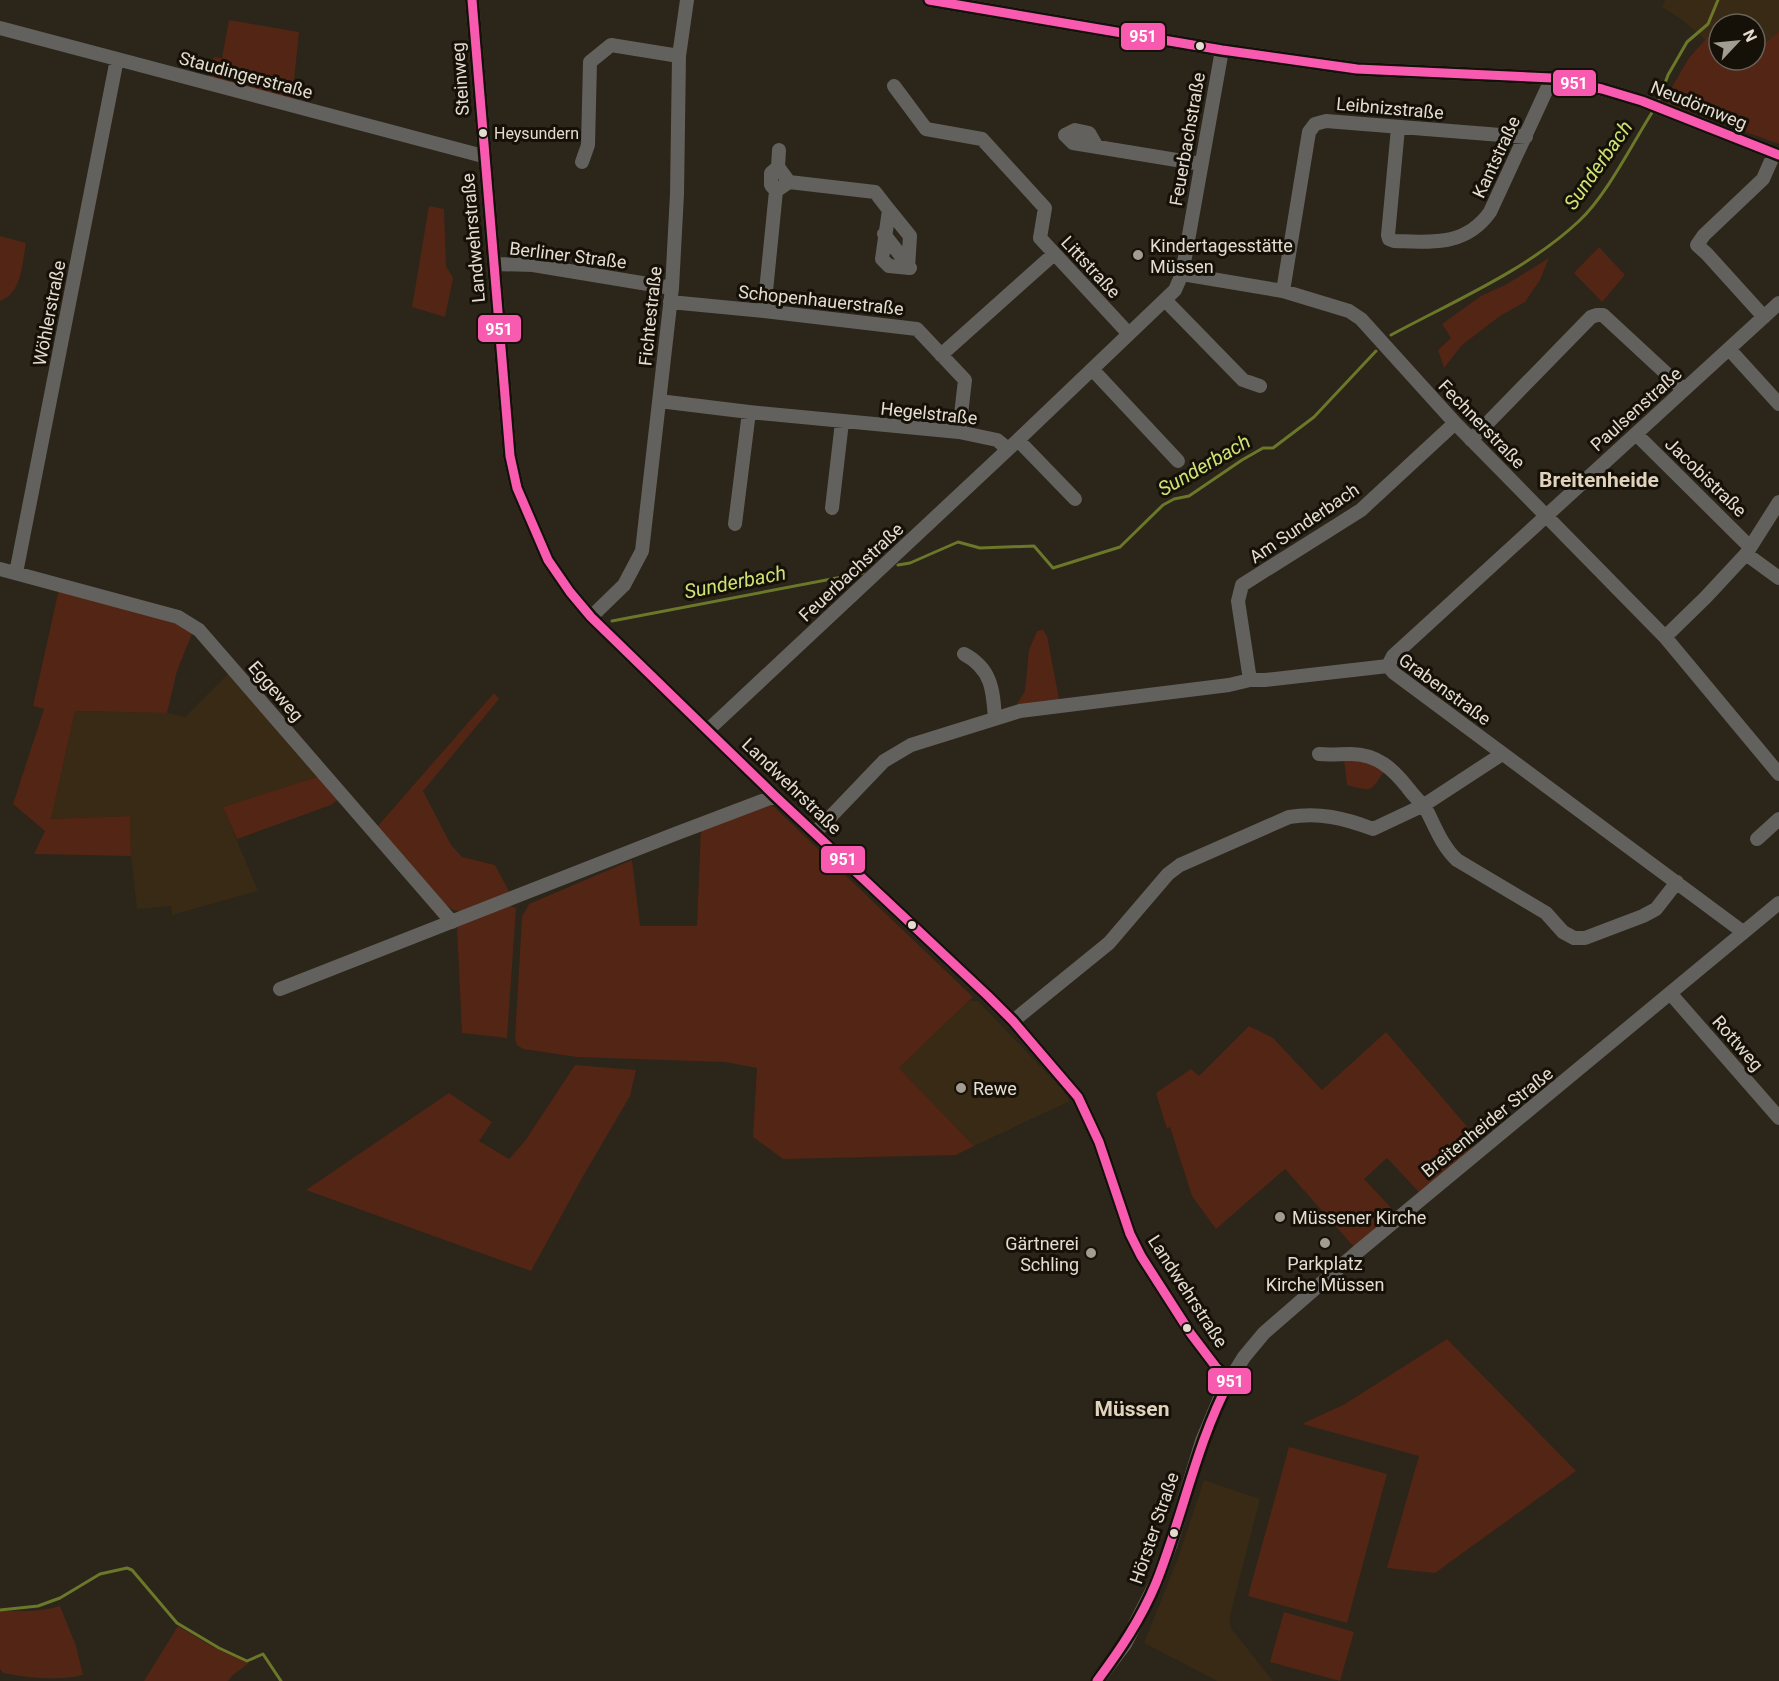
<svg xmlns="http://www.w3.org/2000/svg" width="1779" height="1681" font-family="Roboto,sans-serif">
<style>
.built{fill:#382a14}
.green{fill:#532514}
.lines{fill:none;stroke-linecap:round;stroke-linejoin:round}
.stream{stroke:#6b7729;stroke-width:3}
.minor{stroke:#63615d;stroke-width:14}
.bus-1-casing{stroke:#151008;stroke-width:14}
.bus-1{stroke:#f75aaf;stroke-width:9}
.bus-dot{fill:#e4dcd1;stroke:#151008;stroke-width:2}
.poi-dot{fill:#a39c91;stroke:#151008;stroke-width:2}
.labels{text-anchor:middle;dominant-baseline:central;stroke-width:6;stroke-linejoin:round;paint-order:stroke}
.bus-label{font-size:16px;fill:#e4dcd1;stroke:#151008;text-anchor:start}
.street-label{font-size:18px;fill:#e4dcd1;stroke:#151008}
.poi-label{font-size:18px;fill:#e4dcd1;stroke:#151008;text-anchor:start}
.water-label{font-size:20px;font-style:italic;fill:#cfe374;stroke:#151008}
.quarter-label{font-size:21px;font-weight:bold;fill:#e0d2bb;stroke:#151008}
.line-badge{stroke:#151008;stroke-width:2}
.badge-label{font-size:16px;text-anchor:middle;font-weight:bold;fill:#fff}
</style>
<rect width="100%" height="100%" fill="#2b251a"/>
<path class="built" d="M1665,0H1779V31L1755,52V24H1719V35L1714,31L1705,40L1681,19L1662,7Z
M231,671L320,776L223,807L258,891L172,915L171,906L137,909L131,856L130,816L51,819L75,711L167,713L185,717Z
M969,1001H978L1061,1088L1070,1101L974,1146L899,1068Z
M1204,1480L1260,1499L1230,1616L1231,1628L1273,1681H1217L1144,1643L1178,1558Z"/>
<path class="green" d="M229,20L299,32L292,100L207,78L214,57L222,58Z
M1714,30L1719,35V60H1755V52L1779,31V144L1663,102L1689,58Z
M429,206L444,209L446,266L453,278L445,317L412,307Z
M0,236L26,243C22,264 22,293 0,301Z
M1599,247L1625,275L1602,302L1574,273Z
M1549,258L1540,280L1525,302L1500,316L1462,345L1444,368L1438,350L1451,338L1442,324L1481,296L1507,284Z
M59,589L178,624L193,631L177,671L167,713L75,711L51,819L130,816L131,856L34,854L45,831L13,804L44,709L33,706Z
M1043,630L1047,636L1059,699L1058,701L1026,707L1017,704L1025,691L1029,650L1037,631Z
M494,693L499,699L423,791L451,845L462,857L495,865L511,895L464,912L453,910L443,902L377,827Z
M1359,758L1385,770C1370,792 1374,792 1347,785L1344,760Z
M320,776L340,798L331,805L237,839L223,807Z
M771,804L973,997L899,1068L974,1146L956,1155L783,1159L753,1137L757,1068L725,1062L577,1057L523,1049L517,1045L515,1039L522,917L529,904L632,860L640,926H697L701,829Z
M510,906L516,908L507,1038L462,1033L457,926Z
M1249,1026L1273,1038L1322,1090L1386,1032L1470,1130L1474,1140L1471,1150L1419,1192L1387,1158L1364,1179L1395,1212L1354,1247L1285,1169L1216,1229L1192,1196L1170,1127L1167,1129L1156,1093L1191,1069L1199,1076Z
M575,1065L636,1070L630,1096L582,1178L531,1271L306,1190L449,1093L492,1122L479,1141L509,1159L525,1141Z
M1447,1339L1576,1471L1435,1573L1387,1568L1419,1456L1302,1424L1345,1404Z
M1289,1447L1387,1474L1347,1623L1248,1596Z
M60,1606L76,1646L83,1675C61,1681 27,1678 3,1673L0,1669V1611C21,1611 40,1612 60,1606Z
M1284,1612L1354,1632L1340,1681L1270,1662Z
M178,1626L213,1647L249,1663L233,1675L228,1681H144Z"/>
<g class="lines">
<path class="stream" d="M1658,102L1668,75L1687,42L1708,24L1718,0
M1391,335C1454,301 1527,270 1579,221C1607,195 1632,144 1653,111
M898,565L910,563L958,542L980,548L1034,546L1053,568L1120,547L1163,505L1174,499L1189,496L1242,460L1263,448H1273L1314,417L1376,351
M612,621L863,573
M0,1610L38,1606L60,1598L100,1574L127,1568L132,1570L177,1623L219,1648L247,1661L263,1654L281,1681"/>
<path class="minor" d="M472,0L510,456L517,488L548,560L570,592L591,617L775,796L988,996L1013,1021L1078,1097L1099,1142L1130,1234L1141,1256L1191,1334L1216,1367L1230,1380
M929,0L1222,50L1357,69L1552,78L1602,89L1642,101L1779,155
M0,28L483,156
M894,86L926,129L982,139L1045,208L1040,238L1129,334
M1398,128L1388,235L1389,239L1394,241C1431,242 1465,247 1490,212L1552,78
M1097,147L1089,133L1075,130L1065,135L1073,143L1201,164
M582,162L588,145L590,62L611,45L679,56
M789,182L875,192L889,210L882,259L889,266L910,268
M776,191L771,185V173L778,167
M889,210L910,236L908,268
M884,234L908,265
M494,264L533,265L672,288
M1182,274L1283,291L1349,311L1361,319L1455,423L1665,637L1779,774
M1283,291L1309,132L1315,124L1326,121L1526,137
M1166,301L1243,380L1260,386
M670,302L764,311L917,329L965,380L959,432
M764,311L776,191L789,182L778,167L779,150
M1764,317L1707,254L1697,245L1704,235L1763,179L1774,154
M1729,349L1779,404
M941,355L1054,254
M1092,369L1178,461
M659,401L749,412L959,432L997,440L1008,449
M1636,434L1750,547
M1018,440L1075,499
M1471,440L1591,317L1597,315H1603L1684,390
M832,508L842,422
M735,524L749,412
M1746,554L1779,578
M0,569L178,617L199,630L452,922
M16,573L117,59
M591,617L624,585L642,551L672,288L677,194L679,56L687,0
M1665,637L1706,597L1746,554L1779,502
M964,654C992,669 993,690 995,719
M1388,666L1393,656L1779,303
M1388,666L1394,673L1743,932
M1250,680L1238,601L1242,585L1361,510L1455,423
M708,730L1018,440L1175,290L1182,274L1222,50
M1319,754C1330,755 1340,754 1351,754C1377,754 1393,769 1408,788C1414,797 1423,803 1428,813C1436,829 1443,847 1457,860L1546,913L1563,932L1574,938H1585L1643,916L1656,909L1677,882
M815,833L884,761L911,745L1020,711L1229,685L1250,680H1265L1388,666
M1757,839L1779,819
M280,989L675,834L775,796
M1670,993L1779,1118
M1013,1021L1109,943L1168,874L1180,865L1289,817C1319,812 1344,818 1373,829L1424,805L1502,754
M1097,1681L1125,1644L1156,1583L1171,1543L1202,1441L1223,1391L1244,1357L1264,1333L1355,1254L1779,903"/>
<g class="bus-1-casing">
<path id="bus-1" d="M472,0L510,456L517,488L548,560L570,592L591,617L775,796L988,996L1013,1021L1078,1097L1099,1142L1130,1234L1141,1256L1191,1334L1216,1367L1230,1380C1196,1444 1183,1516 1156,1583C1141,1619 1120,1650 1097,1681
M929,0L1222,50L1357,69L1552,78L1602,89L1642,101L1779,155"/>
</g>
<use href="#bus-1" class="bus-1"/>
</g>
<g class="bus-dot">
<circle cx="1200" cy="46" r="5"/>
<circle cx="483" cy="133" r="5"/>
<circle cx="912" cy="925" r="5"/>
<circle cx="1187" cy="1328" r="5"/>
<circle cx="1174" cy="1533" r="5"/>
</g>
<g class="poi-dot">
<circle cx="1138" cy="255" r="6"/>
<circle cx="961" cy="1088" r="6"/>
<circle cx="1280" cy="1217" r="6"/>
<circle cx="1325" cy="1243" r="6"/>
<circle cx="1091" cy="1253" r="6"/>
</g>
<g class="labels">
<g class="bus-label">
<text x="494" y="133">Heysundern</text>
</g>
<g class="street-label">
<text transform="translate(246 75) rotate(15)">Staudingerstraße</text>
<text transform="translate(460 79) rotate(-94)">Steinweg</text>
<text transform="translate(1699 105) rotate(22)">Neudörnweg</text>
<text transform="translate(1390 108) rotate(5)">Leibnizstraße</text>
<text transform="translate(1187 139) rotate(-80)">Feuerbachstraße</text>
<text transform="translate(1496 157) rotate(-65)">Kantstraße</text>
<text transform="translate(473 238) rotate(-95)">Landwehrstraße</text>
<text transform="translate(568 255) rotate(7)">Berliner Straße</text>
<text transform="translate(1091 267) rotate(47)">Littstraße</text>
<text transform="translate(821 300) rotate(6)">Schopenhauerstraße</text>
<text transform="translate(49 313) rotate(-79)">Wöhlerstraße</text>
<text transform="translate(650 316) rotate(-84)">Fichtestraße</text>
<text transform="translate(1636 409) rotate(-42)">Paulsenstraße</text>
<text transform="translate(929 413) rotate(6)">Hegelstraße</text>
<text transform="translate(1482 424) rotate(46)">Fechnerstraße</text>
<text transform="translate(1706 477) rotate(44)">Jacobistraße</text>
<text transform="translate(1304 523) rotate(-34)">Am Sunderbach</text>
<text transform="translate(851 572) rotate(-43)">Feuerbachstraße</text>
<text transform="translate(1445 689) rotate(36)">Grabenstraße</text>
<text transform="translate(276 691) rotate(49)">Eggeweg</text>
<text transform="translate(792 786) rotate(44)">Landwehrstraße</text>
<text transform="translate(1738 1043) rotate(49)">Rottweg</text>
<text transform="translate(1487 1122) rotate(-39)">Breitenheider Straße</text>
<text transform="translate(1188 1291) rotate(57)">Landwehrstraße</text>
<text transform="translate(1154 1528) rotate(-71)">Hörster Straße</text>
</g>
<g class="poi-label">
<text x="1150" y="245">Kindertagesstätte<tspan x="1150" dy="21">Müssen</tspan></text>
<text x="973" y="1088">Rewe</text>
<text x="1292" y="1217">Müssener Kirche</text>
<text x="1079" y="1243" text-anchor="end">Gärtnerei<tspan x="1079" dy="21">Schling</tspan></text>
<text x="1325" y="1263" text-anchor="middle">Parkplatz<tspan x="1325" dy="21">Kirche Müssen</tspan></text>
</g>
<g class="water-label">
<text transform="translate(1598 165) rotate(-55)">Sunderbach</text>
<text transform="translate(1204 465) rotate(-30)">Sunderbach</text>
<text transform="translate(735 582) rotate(-11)">Sunderbach</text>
</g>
<g class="quarter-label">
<text x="1599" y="480">Breitenheide</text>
<text x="1132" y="1409">Müssen</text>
</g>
</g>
<g class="line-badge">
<rect x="1120" y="22" width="46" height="29" rx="6" fill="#f75aaf"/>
<rect x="1552" y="69" width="45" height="28" rx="6" fill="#f75aaf"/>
<rect x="477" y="314" width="45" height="29" rx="6" fill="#f75aaf"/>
<rect x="820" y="845" width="46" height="29" rx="6" fill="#f75aaf"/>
<rect x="1207" y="1367" width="45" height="28" rx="6" fill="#f75aaf"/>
</g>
<g class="badge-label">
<text x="1143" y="42">951</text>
<text x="1574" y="89">951</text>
<text x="499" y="335">951</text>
<text x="843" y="865">951</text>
<text x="1230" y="1387">951</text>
</g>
<g transform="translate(1737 42) rotate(64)"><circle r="28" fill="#151008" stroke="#686258" stroke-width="1.5"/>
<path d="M0-4.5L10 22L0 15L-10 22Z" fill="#a39c91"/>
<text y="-9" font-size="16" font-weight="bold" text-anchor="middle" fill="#e4dcd1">N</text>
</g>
</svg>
